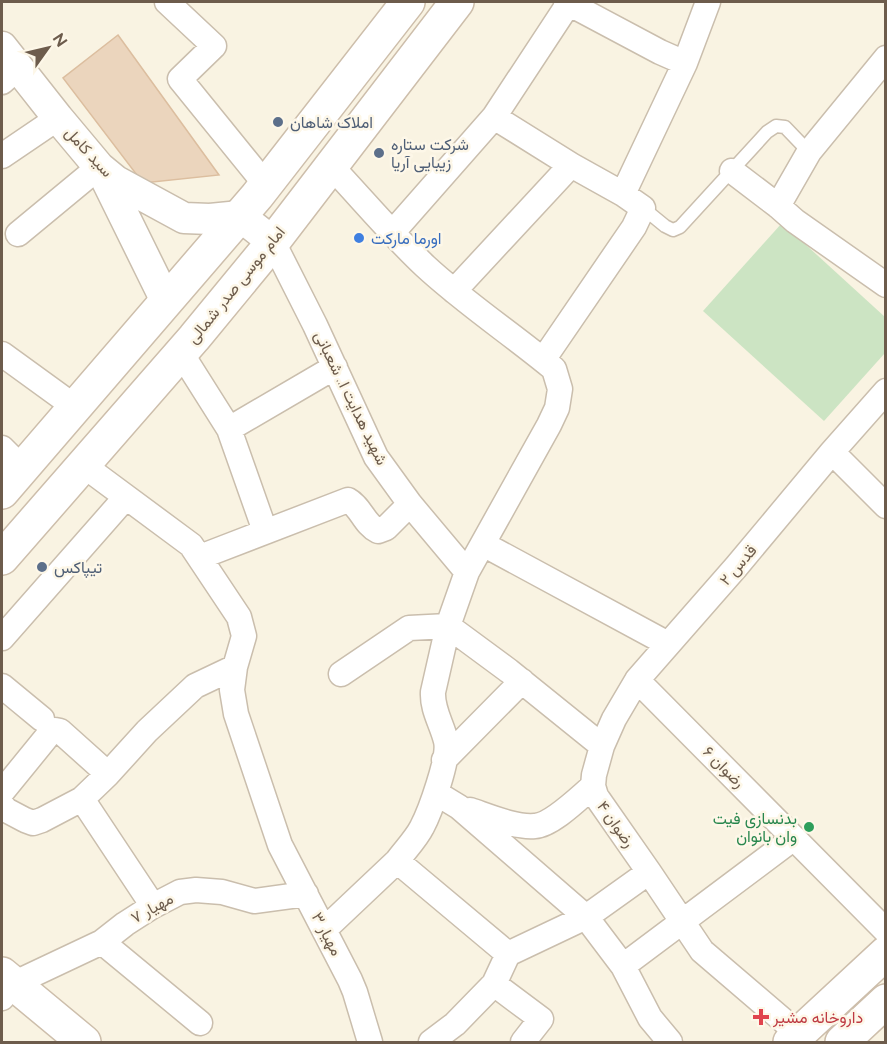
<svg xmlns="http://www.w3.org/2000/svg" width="887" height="1044" font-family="Raleway,Vazirmatn,sans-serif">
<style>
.green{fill:#cce4c3}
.building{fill:#ebd5bd;stroke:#dcbe9f;stroke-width:1.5}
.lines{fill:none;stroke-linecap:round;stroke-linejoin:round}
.service-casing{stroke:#cabead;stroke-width:15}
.minor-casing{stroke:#cabead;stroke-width:27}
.tertiary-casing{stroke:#cabead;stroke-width:33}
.secondary-casing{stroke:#cdbeab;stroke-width:36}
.service{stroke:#fff;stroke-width:12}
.minor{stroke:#fff;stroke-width:24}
.tertiary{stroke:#fff;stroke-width:30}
.secondary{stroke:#fff;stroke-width:33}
.service-dot{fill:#5c6f8a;stroke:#fdf7e8;stroke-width:2}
.shop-dot{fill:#3f7fe0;stroke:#fdf7e8;stroke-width:2}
.leisure-dot{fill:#2e9e5b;stroke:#fdf7e8;stroke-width:2}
.health-dot{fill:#e0444e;stroke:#fdf7e8;stroke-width:2}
.labels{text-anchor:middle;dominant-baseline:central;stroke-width:5;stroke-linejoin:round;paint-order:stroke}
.service-label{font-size:16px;fill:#4e5e75;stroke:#fdf7e8;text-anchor:start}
.street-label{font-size:16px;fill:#6d5c4c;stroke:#fdf7e8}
.shop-label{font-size:16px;fill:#366cbe;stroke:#fdf7e8;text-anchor:start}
.leisure-label{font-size:16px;fill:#27864d;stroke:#fdf7e8;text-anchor:end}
.health-label{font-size:16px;fill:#be3a42;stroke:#fdf7e8;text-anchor:start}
</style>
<rect width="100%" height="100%" fill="#f9f3e2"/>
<path class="green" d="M782,223L885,317V353L824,421L703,311Z"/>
<path class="building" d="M118,35L219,175L143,183L63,78Z"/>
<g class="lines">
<g class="service-casing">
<path id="service" d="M643,208L665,226L673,230L680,227L767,132L776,126L785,127L809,152"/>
</g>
<g class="minor-casing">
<path id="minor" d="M167,2L214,46L180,79L266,185
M566,2L660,52L685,63
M2,82L18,68
M494,117L571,165L623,194L643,208L634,227L543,360
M2,156L58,118
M331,166C362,199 392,235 425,266C466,304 512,334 554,369L560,389L557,408L549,425L467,572L448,626L433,692C432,710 442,724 446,741C450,757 430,812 422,827C416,839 405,850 397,861
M732,171L778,206L795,221L886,285
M623,194L685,63L708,2
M778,206L809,152L886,58
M392,233L494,117L569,3
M18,234L99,167
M273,242L315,325L376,457L410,504L467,572
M454,291L571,165
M181,353L229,429L265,531
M2,354L75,407
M229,429L335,367
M2,448L22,468
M832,452L886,506
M83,465L191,545L239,617L244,636L235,667L232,690L236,714L280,845L350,980L355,992L370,1042
M483,544L668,644
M200,557L348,500C361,507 364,524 378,531L386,528L410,504
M2,638L126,497
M341,674L409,628L448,626L509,671L602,746
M637,680L886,931
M2,686L42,719
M444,760L522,681
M2,792L50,733L55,730L60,731L108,774
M436,793L459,807L586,917L623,966L650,1018L670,1042
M82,799L153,906
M2,805L6,810L25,820L33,823L42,820L82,799L108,774L147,731L195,686L235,667
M470,810C488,816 516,828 535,826C552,825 580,797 593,786
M324,930L397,861L508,954
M102,942L200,1023
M623,966L794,838
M494,984L541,1019L523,1042
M2,998L13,984L102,942L125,924L153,906L180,892L196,890L222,892L254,901L306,894
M799,1034L702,951L649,872L596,796L593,786L594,775L602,746L614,719L637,680L736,567L832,452L886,391
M431,1042L455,1024L494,984L508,954L586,917L649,872"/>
</g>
<g class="tertiary-casing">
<path id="tertiary" d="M2,47L58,118L99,167L116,181L184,218L210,219L240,216L273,242
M101,169L166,301"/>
</g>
<g class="secondary-casing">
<path id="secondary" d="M2,492L257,196L408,2
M2,558L194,338L273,242L457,2
M2,974L84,1042
M790,1042L886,953
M842,1042L886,1001"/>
</g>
<use href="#service" class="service"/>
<use href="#minor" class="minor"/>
<use href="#tertiary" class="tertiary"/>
<use href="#secondary" class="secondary"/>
</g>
<g class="service-dot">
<circle cx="278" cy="122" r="6"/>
<circle cx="379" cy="153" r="6"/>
<circle cx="42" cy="567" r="6"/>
</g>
<circle class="shop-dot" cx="359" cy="238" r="6"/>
<circle class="leisure-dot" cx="809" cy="827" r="6"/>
<path class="health-dot" d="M758 1008h6v6h6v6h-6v6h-6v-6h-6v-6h6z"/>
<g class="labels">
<g class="service-label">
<text x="290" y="122">املاک شاهان</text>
<text x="391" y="144">شرکت ستاره<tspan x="391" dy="18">زیبایی آریا</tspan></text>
<text x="54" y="567">تیپاکس</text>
</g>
<g class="street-label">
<text transform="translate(89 152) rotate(47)">سید کامل</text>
<text transform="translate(236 285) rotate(-51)">امام موسی صدر شمالی</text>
<text transform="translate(351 398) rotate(64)">شهید هدایت ا.. شعبانی</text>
<text transform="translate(738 565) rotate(-49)">قدس ۲</text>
<text transform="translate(724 767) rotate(45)">رضوان ۶</text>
<text transform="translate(616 824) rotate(55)">رضوان ۴</text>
<text transform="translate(152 908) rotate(-29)">مهیار ۷</text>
<text transform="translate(327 934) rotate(62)">مهیار ۳</text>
</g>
<g class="shop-label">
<text x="371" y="238">اورما مارکت</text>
</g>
<g class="leisure-label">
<text x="797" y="818">بدنسازی فیت<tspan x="797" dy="18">وان بانوان</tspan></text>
</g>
<g class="health-label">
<text x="773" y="1017">داروخانه مشیر</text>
</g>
</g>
<rect width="887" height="1044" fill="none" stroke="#6d5c4c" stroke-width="6"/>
<g transform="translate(48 48) rotate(56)" stroke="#fdf7e8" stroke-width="4.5" paint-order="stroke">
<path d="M0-4.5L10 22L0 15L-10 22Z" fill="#6d5c4c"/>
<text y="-9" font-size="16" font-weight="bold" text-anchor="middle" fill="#6d5c4c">N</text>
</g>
</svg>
